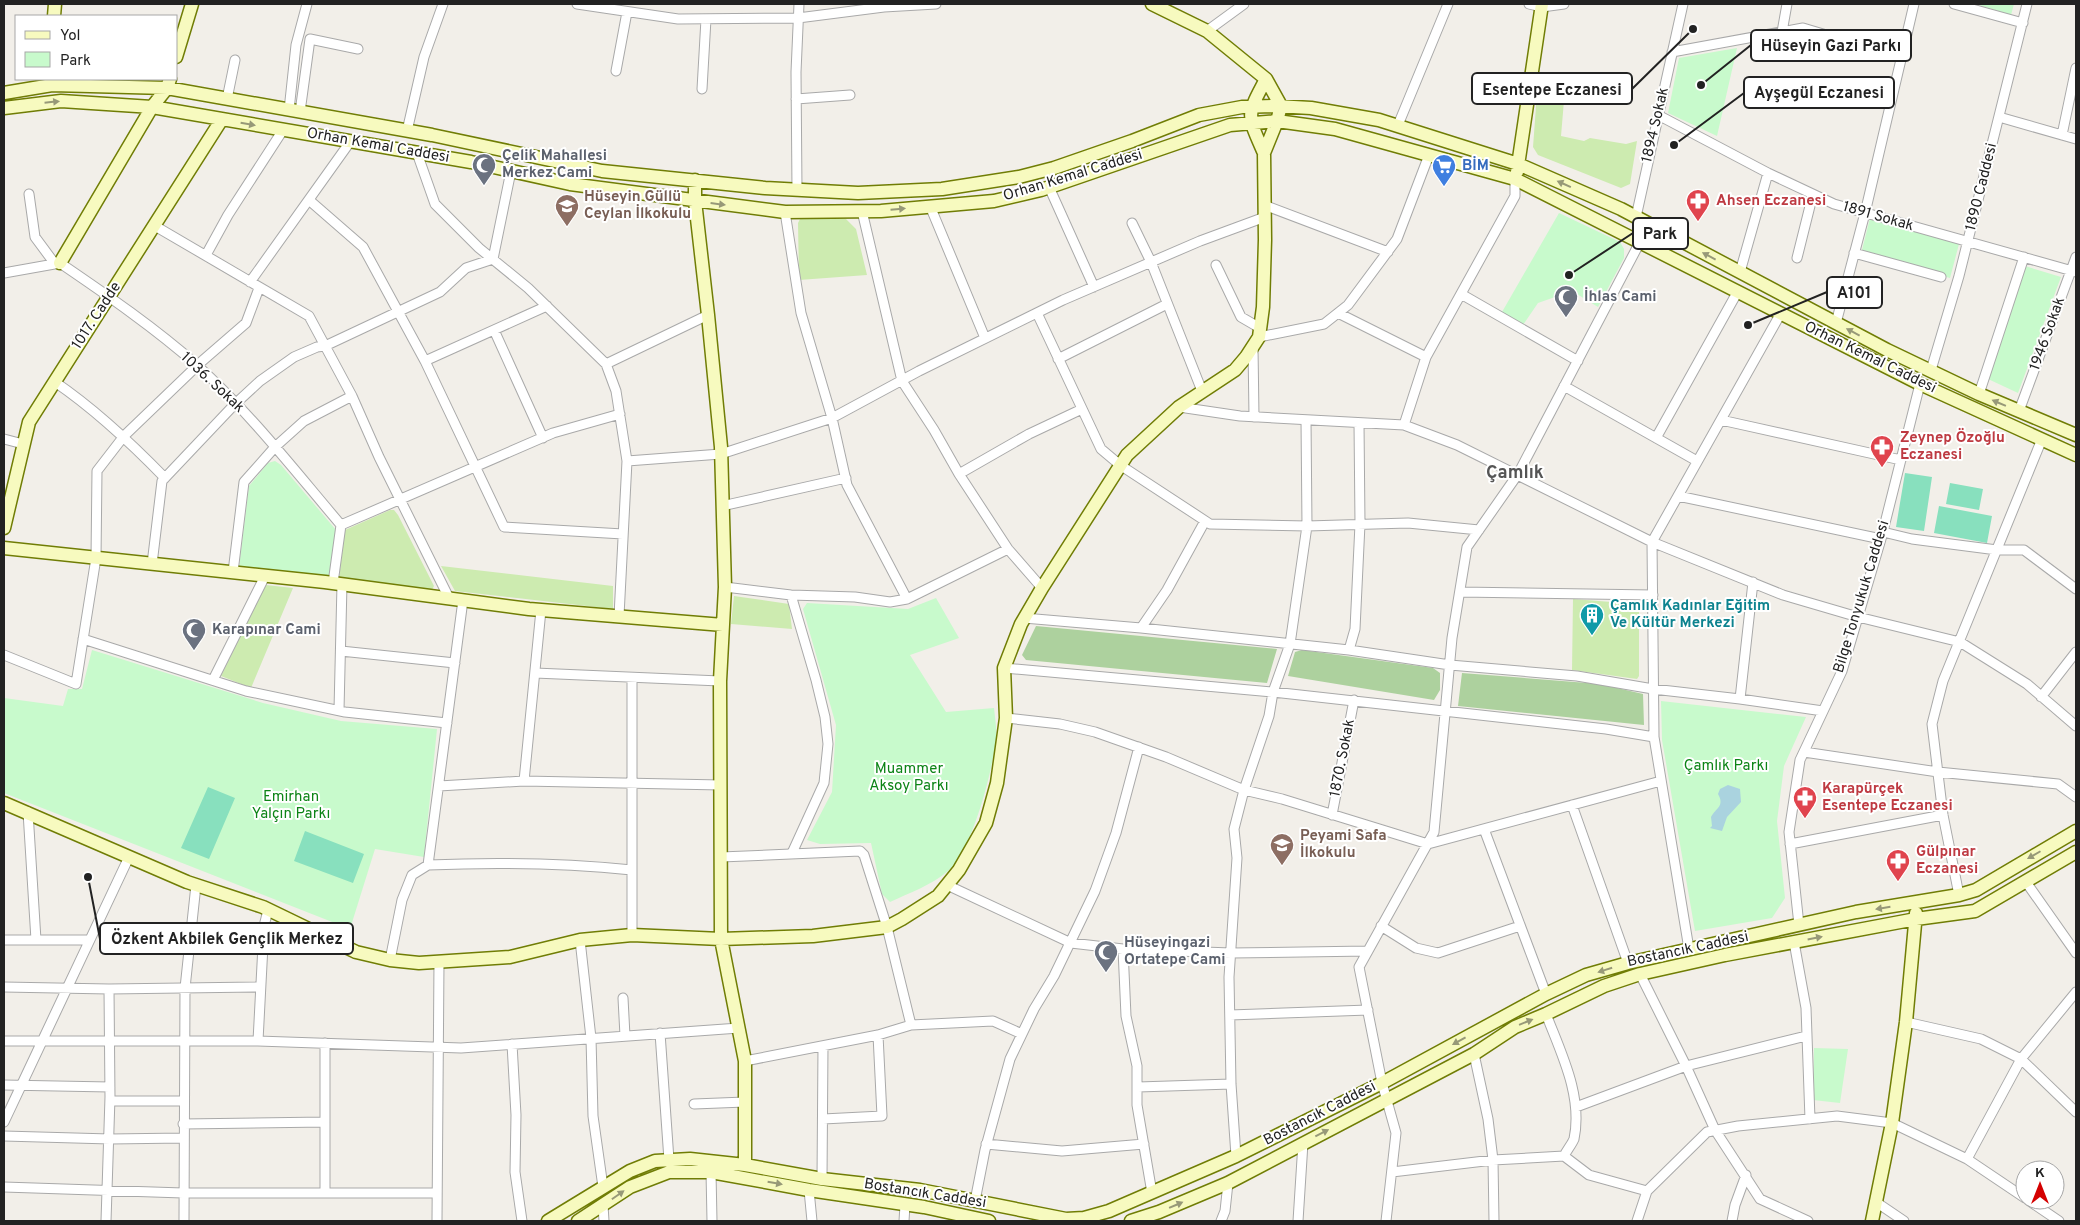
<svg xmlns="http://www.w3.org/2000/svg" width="2080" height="1225" font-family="Overpass,sans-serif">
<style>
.grass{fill:#cdebb0}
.forest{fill:#add19e}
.park{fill:#c8facc}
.pitch{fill:#88e0be}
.water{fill:#aad3df}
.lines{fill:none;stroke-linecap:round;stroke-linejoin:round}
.street-casing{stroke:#a9a9a9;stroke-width:11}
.secondary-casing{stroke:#707d05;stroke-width:15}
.street{stroke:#fff;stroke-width:9}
.secondary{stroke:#f7fabf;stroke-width:12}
.oneway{fill:#979978}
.labels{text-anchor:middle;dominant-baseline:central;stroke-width:4;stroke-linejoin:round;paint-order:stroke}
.street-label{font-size:15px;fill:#222;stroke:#fff}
.worship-label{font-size:15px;font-weight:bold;fill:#5b616d;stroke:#fff;text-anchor:start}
.shop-label{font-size:15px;font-weight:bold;fill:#366cbe;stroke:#fff;text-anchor:start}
.education-label{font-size:15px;font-weight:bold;fill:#785e54;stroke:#fff;text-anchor:start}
.health-label{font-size:15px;font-weight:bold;fill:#be3a42;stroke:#fff;text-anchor:start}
.culture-label{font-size:15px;font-weight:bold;fill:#0d838f;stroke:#fff;text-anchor:start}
.park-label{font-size:15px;fill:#0c8416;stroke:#fff}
.quarter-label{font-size:18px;font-weight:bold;fill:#555;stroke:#fff}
.leader{fill:none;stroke:#222;stroke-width:2}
.callout-dot{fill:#222;stroke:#fff;stroke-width:2}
.callout{fill:#fff;stroke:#222;stroke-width:2}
.callout-label{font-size:16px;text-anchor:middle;font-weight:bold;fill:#222}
</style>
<rect width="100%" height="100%" fill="#f2efe9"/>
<path class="grass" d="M1566,77L1561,136L1584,141L1590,138L1626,144L1637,141L1630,184L1621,188L1538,155L1533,147L1537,93Z
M801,217L846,219L856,229L867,275L799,280L798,223Z
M390,510H394L398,515L434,586L432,590L339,578L345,530Z
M441,566L613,586V609L455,591Z
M266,585L293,588L251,688L221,676Z
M734,596L789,604L792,629L731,624Z
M1573,599L1637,604L1639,609V676L1637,679L1572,670Z"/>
<path class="forest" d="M1036,626L1277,649L1267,683L1026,660L1022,655Z
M1302,650L1433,668L1440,673V690L1434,700L1288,676L1295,652Z
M1462,673L1600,684L1643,694L1644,725L1458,706Z"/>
<path class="park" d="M1976,4H2014L2011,15Z
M1737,48L1717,136L1668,113L1679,58Z
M1559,213L1620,242L1624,249V258L1598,307L1572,291L1538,303L1523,325L1502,312Z
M1870,218L1959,244L1950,278L1861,254Z
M2025,266L2061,277L2018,393L1988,379Z
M275,461L281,465L336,530L330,578L239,567L249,486L268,463Z
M936,598L959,638L910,655L946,712L994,708C995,718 997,729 996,739C992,772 973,849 948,871C932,885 909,893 890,902L882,894L871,843L820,844L807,840L832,792L836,725L803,609L807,603L908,609Z
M92,650L263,703L341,721L437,729L424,857L375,849L350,929L4,793V698L63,706L68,689H82Z
M1661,701L1806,717L1784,766L1777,821L1785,898L1772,918L1695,931L1662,740Z
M1814,1048L1848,1049L1840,1103L1813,1100Z"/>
<path class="pitch" d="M1905,473L1932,477L1924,531L1896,527Z
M1950,483L1983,489L1979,510L1946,504Z
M1939,506L1992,516L1987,543L1934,533Z
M208,787L235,798L209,859L181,848Z
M305,831L364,854L353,883L294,861Z"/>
<path class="water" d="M1728,785L1740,789L1741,802L1727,817L1722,831L1710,828L1712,826L1711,817C1716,808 1725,806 1718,794L1720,789Z"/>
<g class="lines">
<g class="street-casing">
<path id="street" d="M577,4L678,19L798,18L884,7L936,4
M1529,4L1542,7L1564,4
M1954,4L2023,23
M1207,31L1244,4
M1782,32L1787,4
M1672,52L1803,28L1900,57
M616,71L627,12
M702,89L706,19
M227,99L235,60
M796,99L850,95
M289,110L296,45L307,4
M300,112L310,39L358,49
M1658,115L1768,173L1834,204L2076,272
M1999,117L2076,139
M1398,125L1448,4
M407,131L424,57L443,4
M2062,135L2076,68
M417,153L435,204L479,248L528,288L606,364L616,391L627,461L619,616
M1049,187L1094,287
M797,190L796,72L799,4
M29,194L35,237L55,264
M309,200L363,247L425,361L504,527L623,534
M1264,205L1388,252
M930,206L985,338
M862,211L902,381L934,430L959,474L1008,549L1042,588
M785,212L801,313L832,418L847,485L907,599
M1636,217L1683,4
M1132,223L1151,262L1202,391
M155,226L309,316L352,396L379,457L449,598
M1854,253L1941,277
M206,255L228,215L283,130
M1797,258L1813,194
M1216,265L1241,317L1260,328
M1740,272L1768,173
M4,273L60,263C107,295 155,328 198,366C251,414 295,471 341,525L333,583
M250,282L350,142
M1461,294L1578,361
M1037,313L1101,449L1120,465L1210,524L1307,526L1408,523L1479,530
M1338,313L1426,357
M1836,323L1865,213L1914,4
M494,330L543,438
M1259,337L1324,324L1348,305L1397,239L1429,155
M1253,347L1254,417
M1058,359L1167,304
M425,361L547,306
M606,364L708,315
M1931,370L1959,276L2027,4
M55,382C96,410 130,442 165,478
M1564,386L1697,461
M1979,394L2024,257
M1179,407L1240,416L1404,425L1457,445L1652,542L1783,595L1858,617L1960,642L2027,684L2076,726
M2019,411L2076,257
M1721,420L1901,460
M1404,425L1426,357L1515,196V179
M1656,438L1738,291
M4,439L23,444
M627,461L721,454L832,418L919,371L1063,300L1200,241L1265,217
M959,474L1029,434L1082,409
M1678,496L1881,539
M722,506L846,478
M341,525L553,433L620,414
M1883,532L1912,539L1997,550H2024L2076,589
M152,564L162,481L234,405L260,381L294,357L317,347L325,346L440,292L466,268L493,259L511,171
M233,572L244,482L275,447L304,421L352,396
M725,587L791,595L855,597L890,602L907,599L1008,549
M1460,592L1653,595
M791,595L816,680L825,717L828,744L824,783L792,853
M1024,618L1141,628L1349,650L1450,665L1577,676L1653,689L1740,699L1823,711
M1141,628L1167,590L1205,521
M83,639L246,691L345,712L447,723
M1349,650L1355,629L1360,524L1359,423
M341,651L455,663
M4,655L76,684L96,558L97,471L124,436L201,362L246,323L259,288
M1004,668L1273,692L1606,729L1654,737
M535,673L720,681
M213,680L265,576
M2041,697L2076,652
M1740,699L1753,582
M339,710L342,584
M1006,718L1060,724L1095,732L1166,757L1244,790L1282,799L1428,844L1661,781
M1804,752L1938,772L2058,784L2076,797
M524,781L541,610
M439,786L524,781L721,785
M1572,805L1628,963
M28,812L36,940
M1332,815L1354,700
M1484,829L1546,994
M1790,844L1943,815
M721,857L860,851L864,855L887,927L911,1025L878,1035L745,1061
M428,865C496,862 564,863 632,870
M2026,882L2076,953
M947,885L1071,943L1123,949L1231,953L1368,951
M1959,895L1943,815L1932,724L1943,681L2042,439
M1799,925L1789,832L1800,760L1842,671L1881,539L1920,384
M1381,926L1416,948L1438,953L1520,926
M632,935V678
M4,940H89
M580,940L591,1038L593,1116L603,1187
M1794,942L1806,1008L1810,1119
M1123,949L1126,1016L1137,1066V1105L1152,1193
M1689,949L1654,737L1652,542L1781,313
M390,960L402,900L412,875L428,865L463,600
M1640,974L1686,1066L1715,1130L1760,1199L1808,1221
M4,987L109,989L260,987
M623,998L625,1036
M1546,1014C1561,1053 1583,1096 1574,1139C1572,1144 1567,1150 1564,1156
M1230,1015L1368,1010
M1906,1022L1981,1039L2021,1059L2076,1112
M911,1025L993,1021L1022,1034
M660,1033L669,1160
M4,1041H258L461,1048L739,1028
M258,1041L264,926L268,910
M325,1043V1193
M512,1044L516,1115L515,1172L522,1221
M1474,1054L1488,1119L1493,1160L1494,1221
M4,1085L110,1087
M1138,1087L1231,1084
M110,1101H184
M694,1104L745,1102
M1576,1107L1686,1066L1806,1036
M823,1119L882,1116L878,1035
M4,1122L129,857
M183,1124L325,1122
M4,1136L110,1139L183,1138
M986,1144L1062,1151L1144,1144
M1236,1156L1231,1084L1229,977L1237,858L1234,829L1244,790L1269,716L1273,692L1290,644L1307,526L1306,420
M1967,1159L2021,1059L2076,992
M711,1172L712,1221
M1392,1172L1493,1160L1564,1156L1589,1175L1647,1191
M822,1179L823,1046
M4,1187L183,1193H437
M809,1190L812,1221
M2028,1200L2059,1221
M975,1201L985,1150L1010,1059L1034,1009L1054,976L1095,891L1116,833L1139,747
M1876,1202L1904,1221
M603,1205L604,1221
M106,1221L110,1097L109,989
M184,1221L185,988L196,885
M437,1221L439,962
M904,1221L905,1205
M1221,1221L1225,1211L1228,1183
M1298,1221L1303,1143
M1386,1221L1396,1133L1382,1083L1359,967L1434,832L1452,638L1467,547L1518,474L1640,242
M1637,1221L1647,1191L1707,1132L1738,1126L1837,1116L1892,1123L1967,1159L2025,1198
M1732,1221L1735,1205L1746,1175"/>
</g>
<g class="secondary-casing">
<path id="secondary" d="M54,16L55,4
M176,57L192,4
M4,93L52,85L167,88L432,135L602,171L765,188L858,193L942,189L1019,177L1054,168L1132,141L1199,115L1242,107L1276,106L1311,108L1379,120L1518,164L1621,209L1887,350L1979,394L2076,435
M4,108L61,101L152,107L471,162L570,184L785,212L881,211L994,201L1041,190L1230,125L1277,121L1335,129L1515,179L1920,384L2076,455
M1264,153C1247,115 1246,116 1266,79
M1517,172L1542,4
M695,180V201L708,315L721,447L725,587L720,681L721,939L745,1061V1165
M60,263L152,107L167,88L170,79
M4,528L29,422L222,119
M4,548L325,582L529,609L723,625
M4,803L187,882L263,907L356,952L390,960L419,963L510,957L580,940L632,935L721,939L813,936L887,927L902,919L938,896L959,870L986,823L997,783L1006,718L1004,668L1021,624L1042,588L1127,455L1179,407L1235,370L1246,357L1259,337L1263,307L1265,240L1264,153L1277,121L1281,106L1266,79L1207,31L1152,4
M548,1221L630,1171L655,1161L690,1159L745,1165L822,1179L920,1190L1066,1219L1084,1218L1109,1211L1236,1156L1382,1083L1546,994L1586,975L1628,963L1856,912L1959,895L1976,890L2076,831
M578,1221L630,1187L669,1172H711L809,1190L924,1207L989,1221
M1131,1221L1159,1212L1228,1183L1474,1054L1515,1027L1546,1014L1604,986L1640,974L1725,955L1916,919L1975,911L2076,852
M1872,1221L1892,1123L1906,1022L1916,913"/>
</g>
<use href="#street" class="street"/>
<use href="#secondary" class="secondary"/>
</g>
<defs><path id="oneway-solid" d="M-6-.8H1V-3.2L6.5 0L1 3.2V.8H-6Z" transform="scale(1.25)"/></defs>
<g class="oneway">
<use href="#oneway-solid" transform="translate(52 102) rotate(-6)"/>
<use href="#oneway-solid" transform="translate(248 124) rotate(10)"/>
<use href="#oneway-solid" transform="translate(1564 184) rotate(-156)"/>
<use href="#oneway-solid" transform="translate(718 204) rotate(7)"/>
<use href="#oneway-solid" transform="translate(898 209) rotate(-5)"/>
<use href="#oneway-solid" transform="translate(1709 256) rotate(-152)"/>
<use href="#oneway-solid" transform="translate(1853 332) rotate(-152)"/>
<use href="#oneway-solid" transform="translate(1999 403) rotate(-157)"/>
<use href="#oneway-solid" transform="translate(2034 855) rotate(150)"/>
<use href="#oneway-solid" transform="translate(1883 908) rotate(171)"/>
<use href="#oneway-solid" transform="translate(1815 938) rotate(-11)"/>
<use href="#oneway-solid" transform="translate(1605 970) rotate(163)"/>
<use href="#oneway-solid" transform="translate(1526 1022) rotate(-22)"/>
<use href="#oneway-solid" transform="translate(1459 1041) rotate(151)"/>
<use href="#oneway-solid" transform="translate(1322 1133) rotate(-27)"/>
<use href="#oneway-solid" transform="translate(775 1183) rotate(10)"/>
<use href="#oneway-solid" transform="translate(618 1195) rotate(-35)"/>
<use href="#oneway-solid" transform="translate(1176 1205) rotate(-23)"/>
</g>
<defs>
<g id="mosque-pin" transform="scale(1.25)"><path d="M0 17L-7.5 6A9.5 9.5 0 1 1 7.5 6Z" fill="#6b7280" stroke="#fff"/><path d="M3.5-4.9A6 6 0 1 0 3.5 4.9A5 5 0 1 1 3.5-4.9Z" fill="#fff"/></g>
<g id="supermarket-pin" transform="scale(1.25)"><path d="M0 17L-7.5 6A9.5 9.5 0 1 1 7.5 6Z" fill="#3f7fe0" stroke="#fff"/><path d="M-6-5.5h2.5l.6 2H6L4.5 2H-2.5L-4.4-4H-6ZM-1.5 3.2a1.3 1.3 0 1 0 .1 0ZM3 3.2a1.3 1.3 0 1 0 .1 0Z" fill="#fff"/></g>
<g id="pharmacy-pin" transform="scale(1.25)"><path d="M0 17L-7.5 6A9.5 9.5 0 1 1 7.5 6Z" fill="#e0444e" stroke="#fff"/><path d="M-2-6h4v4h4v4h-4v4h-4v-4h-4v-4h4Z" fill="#fff"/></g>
<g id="school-pin" transform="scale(1.25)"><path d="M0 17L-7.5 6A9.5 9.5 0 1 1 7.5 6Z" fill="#8d6e63" stroke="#fff"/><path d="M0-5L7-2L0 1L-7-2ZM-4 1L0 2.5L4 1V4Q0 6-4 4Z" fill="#fff"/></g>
<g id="building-pin" transform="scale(1.25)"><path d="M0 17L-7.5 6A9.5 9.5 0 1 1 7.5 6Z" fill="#0f9aa8" stroke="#fff"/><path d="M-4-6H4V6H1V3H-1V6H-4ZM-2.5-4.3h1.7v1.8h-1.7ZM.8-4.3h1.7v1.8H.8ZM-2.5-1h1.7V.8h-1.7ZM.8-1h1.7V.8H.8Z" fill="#fff"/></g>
</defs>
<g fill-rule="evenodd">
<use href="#mosque-pin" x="484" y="165"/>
<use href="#supermarket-pin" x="1444" y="166"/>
<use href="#pharmacy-pin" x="1698" y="201"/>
<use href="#school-pin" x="567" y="206"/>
<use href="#mosque-pin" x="1566" y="297"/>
<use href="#pharmacy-pin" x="1882" y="447"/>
<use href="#building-pin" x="1592" y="615"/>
<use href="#mosque-pin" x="194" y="630"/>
<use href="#pharmacy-pin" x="1805" y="798"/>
<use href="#school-pin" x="1282" y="845"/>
<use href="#pharmacy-pin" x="1898" y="861"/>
<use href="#mosque-pin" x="1106" y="952"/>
</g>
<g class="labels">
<g class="street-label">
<text transform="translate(1656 125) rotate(-77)">1894 Sokak</text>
<text transform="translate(378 146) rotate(10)">Orhan Kemal Caddesi</text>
<text transform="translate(1073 176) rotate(-17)">Orhan Kemal Caddesi</text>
<text transform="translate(1982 187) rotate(-76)">1890 Caddesi</text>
<text transform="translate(1878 217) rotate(16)">1891 Sokak</text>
<text transform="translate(97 316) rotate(-57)">1017. Cadde</text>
<text transform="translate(2048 334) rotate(-70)">1946 Sokak</text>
<text transform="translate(1870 358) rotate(26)">Orhan Kemal Caddesi</text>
<text transform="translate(212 383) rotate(43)">1036. Sokak</text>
<text transform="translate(1862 597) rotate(-73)">Bilge Tonyukuk Caddesi</text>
<text transform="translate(1343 758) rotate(-79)">1870. Sokak</text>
<text transform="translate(1688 950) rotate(-12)">Bostancık Caddesi</text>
<text transform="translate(1320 1114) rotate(-27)">Bostancık Caddesi</text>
<text transform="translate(925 1194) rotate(9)">Bostancık Caddesi</text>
</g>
<g class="worship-label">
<text x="502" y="156">Çelik Mahallesi<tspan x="502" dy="17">Merkez Cami</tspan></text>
<text x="1584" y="297">İhlas Cami</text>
<text x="212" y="630">Karapınar Cami</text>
<text x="1124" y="943">Hüseyingazi<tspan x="1124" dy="17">Ortatepe Cami</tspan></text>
</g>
<g class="shop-label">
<text x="1462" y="166">BİM</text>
</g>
<g class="education-label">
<text x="584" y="197">Hüseyin Güllü<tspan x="584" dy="17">Ceylan İlkokulu</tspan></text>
<text x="1300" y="836">Peyami Safa<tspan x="1300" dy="17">İlkokulu</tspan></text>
</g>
<g class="health-label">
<text x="1716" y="201">Ahsen Eczanesi</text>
<text x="1900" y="438">Zeynep Özoğlu<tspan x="1900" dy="17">Eczanesi</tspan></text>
<text x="1822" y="789">Karapürçek<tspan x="1822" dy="17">Esentepe Eczanesi</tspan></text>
<text x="1916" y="852">Gülpınar<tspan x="1916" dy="17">Eczanesi</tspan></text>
</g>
<g class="culture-label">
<text x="1610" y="606">Çamlık Kadınlar Eğitim<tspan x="1610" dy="17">Ve Kültür Merkezi</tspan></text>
</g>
<g class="park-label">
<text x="1726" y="766">Çamlık Parkı</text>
<text x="909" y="769">Muammer<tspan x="909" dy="17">Aksoy Parkı</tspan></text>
<text x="291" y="797">Emirhan<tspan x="291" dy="17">Yalçın Parkı</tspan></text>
</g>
<g class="quarter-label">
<text x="1515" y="473">Çamlık</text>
</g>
</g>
<path class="leader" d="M1701 85L1751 45M1693 29L1632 89M1674 145L1744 93M1569 275L1633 233M1748 325L1827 292M88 877L100 939"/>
<g class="callout-dot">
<circle cx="1701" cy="85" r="5"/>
<circle cx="1693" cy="29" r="5"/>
<circle cx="1674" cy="145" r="5"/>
<circle cx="1569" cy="275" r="5"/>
<circle cx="1748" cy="325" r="5"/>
<circle cx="88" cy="877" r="5"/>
</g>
<g class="callout">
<rect x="1751" y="30" width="160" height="31" rx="5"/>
<rect x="1472" y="73" width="160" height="31" rx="5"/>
<rect x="1744" y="77" width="150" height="31" rx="5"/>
<rect x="1633" y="218" width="55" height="31" rx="5"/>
<rect x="1827" y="277" width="55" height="31" rx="5"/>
<rect x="100" y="923" width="253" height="31" rx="5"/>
</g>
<g class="callout-label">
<text x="1831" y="51">Hüseyin Gazi Parkı</text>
<text x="1552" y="95">Esentepe Eczanesi</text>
<text x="1819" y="98">Ayşegül Eczanesi</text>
<text x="1660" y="239">Park</text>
<text x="1854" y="298">A101</text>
<text x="227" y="944">Özkent Akbilek Gençlik Merkez</text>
</g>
<rect width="2080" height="1225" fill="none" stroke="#222222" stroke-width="10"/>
<rect x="15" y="15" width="162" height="65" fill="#ffffff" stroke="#a7a7a7"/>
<rect x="25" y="31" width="25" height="8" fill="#f7fabf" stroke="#a7a7a7"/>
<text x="60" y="40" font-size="15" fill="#222222">Yol</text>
<rect x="25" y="52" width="25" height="15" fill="#c8facc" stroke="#a7a7a7"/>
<text x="60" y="65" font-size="15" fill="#222222">Park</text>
<g transform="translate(2040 1185)"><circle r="24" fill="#ffffff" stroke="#a7a7a7"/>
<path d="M0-4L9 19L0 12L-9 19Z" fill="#d40000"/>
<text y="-8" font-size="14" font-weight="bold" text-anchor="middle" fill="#222222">K</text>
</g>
</svg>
